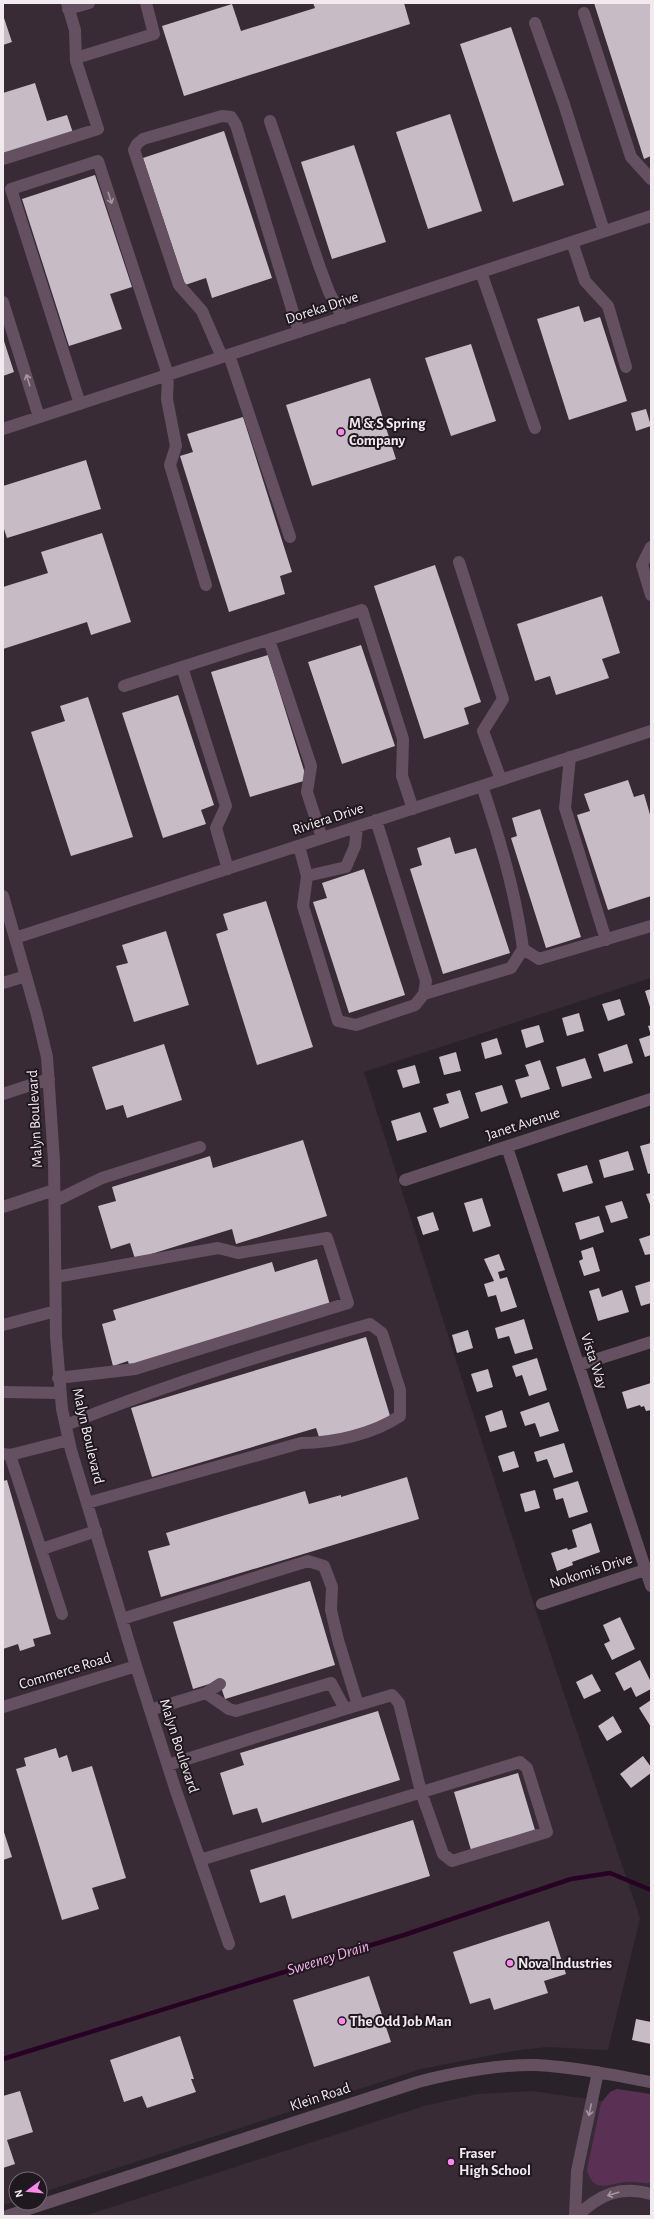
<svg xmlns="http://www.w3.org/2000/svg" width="654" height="2219" font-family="'Alegreya Sans',sans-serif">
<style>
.built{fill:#382b36}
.green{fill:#5a3055}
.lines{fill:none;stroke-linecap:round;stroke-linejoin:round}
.stream{stroke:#280225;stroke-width:4.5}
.building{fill:#c7bcc5}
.minor{stroke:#645060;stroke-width:12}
.oneway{stroke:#a396a1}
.poi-dot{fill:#f888ea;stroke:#20181f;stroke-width:1.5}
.labels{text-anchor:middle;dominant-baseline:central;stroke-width:4;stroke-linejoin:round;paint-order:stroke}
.street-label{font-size:15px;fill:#f1ebf0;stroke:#20181f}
.poi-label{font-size:15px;font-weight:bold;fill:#f1ebf0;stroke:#20181f;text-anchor:start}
.water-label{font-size:16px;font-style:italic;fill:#f6b0ec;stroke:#20181f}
</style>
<rect width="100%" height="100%" fill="#2a2229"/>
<path class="built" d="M3,3H651V978L364,1072L535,1608L640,1918L608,2050L546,2047L512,2051L421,2069L40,2193V2179H16V2201L3,2205Z
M532,2091L651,2108V2216H84L424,2106L477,2094Z"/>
<path class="green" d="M617,2089L651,2094V2183C642,2184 634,2181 626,2182C607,2184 594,2194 587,2170L601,2103L610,2092Z"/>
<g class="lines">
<path class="stream" d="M3,2059L404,1935L571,1879L610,1873L651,1890"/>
</g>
<path class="building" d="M313,3H404L410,24L184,96L162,26L232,4L241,31L315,8Z
M594,3H651V156L644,159Z
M3,15L12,42L3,45Z
M511,27L564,185L513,202L460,44Z
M35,83L47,121L67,115L73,133L3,155V93Z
M450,114L482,211L428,229L396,132Z
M224,131L272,278L212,298L206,278L185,285L143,158Z
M354,145L386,242L332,259L301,162Z
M95,175L132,287L110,294L122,329L69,346L22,199Z
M579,306L584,322L600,317L627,401L569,420L537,319Z
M3,338L14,372L3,376Z
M471,344L496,421L451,436L425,358Z
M370,378L396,459L312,486L286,405Z
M646,409L651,426L636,431L631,413Z
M243,417L292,572L280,576L285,594L229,612L180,456L193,452L187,434Z
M86,460L101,509L7,538L3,526V486Z
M102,533L131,622L91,635L87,622L3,649V587L48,573L41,552Z
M435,565L481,702L464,708L469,724L424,739L374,586Z
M602,596L620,653L602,659L609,678L556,695L550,676L535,681L517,624Z
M361,645L395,746L342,764L308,662Z
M268,655L307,780L250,797L211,672Z
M178,695L214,805L201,810L206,824L163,838L122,713Z
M88,697L133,837L71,856L31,732L65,721L60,706Z
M628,780L634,797L644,794L651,818V896L608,910L577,815L590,811L584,794Z
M540,809L581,937L546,948L511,838L517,836L512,818Z
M450,837L455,854L476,848L510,953L443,974L410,869L422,865L417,848Z
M364,869L405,995L349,1013L313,902L327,898L322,883Z
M266,901L313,1047L257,1065L216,934L228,930L223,914Z
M166,931L189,1005L134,1022L116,966L128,963L122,945Z
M651,989V1007H650L645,991Z
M620,999L625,1015L608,1021L602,1004Z
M579,1013L584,1031L567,1036L562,1018Z
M539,1025L544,1042L526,1048L521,1030Z
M651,1025V1035L648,1026Z
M651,1035V1055L645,1057L639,1039Z
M497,1038L502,1054L485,1059L481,1043Z
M164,1044L182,1100L127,1118L123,1105L106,1110L92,1067Z
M627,1044L633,1063L604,1072L598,1054Z
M456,1052L461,1071L444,1075L439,1057Z
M585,1058L592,1078L562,1087L556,1067Z
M540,1060L550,1089L521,1098L515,1080L529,1076L525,1065Z
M415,1065L420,1083L403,1088L397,1070Z
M502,1085L508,1103L481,1112L475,1093Z
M460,1090L469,1118L440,1128L433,1108L449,1103L446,1094Z
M420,1112L427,1132L397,1141L391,1121Z
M303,1140L327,1216L236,1244L232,1229L135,1259L130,1243L111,1249L98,1206L116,1201L112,1187L210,1156L213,1168Z
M651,1143V1173L648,1174L640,1146Z
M628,1151L634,1170L604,1178L599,1160Z
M587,1165L593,1183L563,1192L557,1174Z
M651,1193V1207L646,1194Z
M482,1198L491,1226L473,1232L464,1203Z
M622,1201L628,1218L611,1223L605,1206Z
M433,1212L439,1230L423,1235L417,1217Z
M599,1216L604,1232L580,1240L575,1223Z
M651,1235V1254L645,1255L639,1239Z
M593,1247L600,1271L584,1276L579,1261L583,1259L581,1251Z
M499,1254L505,1270L498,1272L500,1279L507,1277L517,1307L501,1312L496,1295L488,1297L484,1284L494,1281L484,1259Z
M317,1259L330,1305L129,1365L128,1361L113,1366L102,1324L116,1320L113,1310L272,1262L275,1272Z
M651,1281V1303L641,1306L635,1286Z
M599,1288L602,1297L622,1290L629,1312L598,1321L589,1291Z
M524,1319L533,1349L515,1354L509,1336L498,1339L495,1328Z
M468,1330L473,1348L457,1353L452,1335Z
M366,1337L391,1419L320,1440L316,1428L152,1477L131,1408Z
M537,1358L547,1390L529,1396L522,1375L516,1377L512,1366Z
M488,1369L493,1387L477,1392L471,1374Z
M651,1383V1410L646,1411L644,1406L641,1407L640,1405L627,1409L622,1392Z
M549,1402L559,1431L540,1437L535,1423L525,1426L520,1412Z
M502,1410L507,1427L490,1432L485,1416Z
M564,1443L573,1472L554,1478L547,1459L537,1462L534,1452Z
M514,1451L519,1467L503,1472L498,1456Z
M407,1477L419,1519L161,1597L148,1551L170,1545L166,1533L305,1491L309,1504L341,1495V1497Z
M7,1480L51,1634L33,1639L35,1646L20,1651L18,1644L3,1649V1481Z
M578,1481L588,1512L569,1518L563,1498L556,1500L553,1489Z
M535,1490L540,1508L525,1512L520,1494Z
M591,1523L600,1552L572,1562L573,1565L557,1571L551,1553L567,1548L568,1550L577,1547L572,1530Z
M310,1581L335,1665L225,1699L219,1681L193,1689L173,1622Z
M620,1617L635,1649L612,1660L604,1644L610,1641L603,1625Z
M640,1660L651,1682V1689L636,1697L631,1687L624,1691L615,1673Z
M592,1674L601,1691L584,1699L576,1682Z
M651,1700V1727L639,1708Z
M378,1711L400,1780L262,1823L257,1808L233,1815L220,1773L244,1765L240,1753Z
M613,1716L622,1732L607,1741L598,1726Z
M56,1748L59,1758L67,1755L72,1772L92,1766L126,1878L92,1888L99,1909L62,1920L16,1769L26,1766L24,1758Z
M643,1756L651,1767V1773L631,1788L620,1774Z
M518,1773L535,1830L471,1850L454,1792Z
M413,1820L430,1876L292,1919L285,1895L260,1903L250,1870Z
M3,1829L12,1857L3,1860Z
M549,1921L566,1974L544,1981L548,1993L494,2010L490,1998L470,2004L453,1952Z
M369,1976L391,2042L314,2067L293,2000Z
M636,2019L651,2022V2044L632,2040Z
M180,2036L194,2079H191L196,2092L147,2108L142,2096L124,2102L110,2060Z
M20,2091L33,2132L7,2140L15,2164L3,2168V2096Z"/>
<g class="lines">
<path class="minor" d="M68,9L89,3
M584,13L631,157L651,179
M535,23L564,104L604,231
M76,58L154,34L146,3
M270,121L320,268L329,292L343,318
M3,159L98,129L76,61L75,30L67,3
M572,242L585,281L608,306L626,367
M481,272L535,428
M3,302L39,417
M229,355L290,537
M222,357L202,311L179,285L134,150L137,144L143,139L222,116L231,117L236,125L299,332
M80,404L11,189L98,161L168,375L167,399L176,446L170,465L206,585
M3,429L651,216
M651,547L642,565L651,595
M459,562L503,699L483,731L501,780
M269,640L311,766L307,792L322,838
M182,667L362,610L403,739L402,776L413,809
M124,686L182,667L226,806L216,828L228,869
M570,757L565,808L606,940
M299,846L307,876L303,906L338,1021L356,1025L415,1005L424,994L426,981L376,820
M307,876L346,867L355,846L357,827
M3,896L37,1015L47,1057L54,1161L56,1336L62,1409L71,1450L136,1666L175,1788L229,1944
M15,938L651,731
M523,949L539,959L651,926
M3,983L26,976
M424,994L511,968L523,949C516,893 500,839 482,786
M3,1094L49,1079
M507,1147L651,1586
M405,1180L651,1099
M55,1201L102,1178L200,1147
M3,1207L54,1190
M56,1277L218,1248L238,1253L327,1238L348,1303L135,1369L58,1378
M3,1325L56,1311
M579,1365L651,1342
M3,1392L60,1393
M66,1425C164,1385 267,1353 370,1324L382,1333L400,1390V1416C373,1434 334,1443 301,1443L87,1503
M3,1454L10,1455L69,1440
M10,1455L62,1614
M42,1549L96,1531
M542,1604L651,1568
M122,1619L308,1561L324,1566L332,1587L331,1610L338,1640L358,1705
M206,1693L220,1684
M3,1707L136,1666
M150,1710L206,1693L229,1709L236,1711L331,1683L345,1709L168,1765
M200,1860L520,1762L527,1768L547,1832L452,1861L443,1854L421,1792L399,1703L392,1695L345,1709
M7,2216L418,2082C451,2073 502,2064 536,2065C575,2067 613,2075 651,2082
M575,2216L577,2171L598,2072
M577,2216C599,2195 620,2185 651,2194"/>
</g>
<defs><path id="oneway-shaft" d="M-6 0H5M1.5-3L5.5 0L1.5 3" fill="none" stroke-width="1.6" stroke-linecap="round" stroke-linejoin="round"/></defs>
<g class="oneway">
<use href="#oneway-shaft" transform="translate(110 198) rotate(72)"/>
<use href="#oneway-shaft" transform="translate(28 380) rotate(-107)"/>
<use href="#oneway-shaft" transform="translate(590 2110) rotate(102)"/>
<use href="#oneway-shaft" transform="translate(613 2194) rotate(163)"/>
</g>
<g class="poi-dot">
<circle cx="341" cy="432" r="4"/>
<circle cx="510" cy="1963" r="4"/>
<circle cx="342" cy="2021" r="4"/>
<circle cx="451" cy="2162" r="4"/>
</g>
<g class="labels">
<g class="street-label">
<text transform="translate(322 308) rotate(-18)">Doreka Drive</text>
<text transform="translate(328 819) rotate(-18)">Riviera Drive</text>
<text transform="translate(35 1119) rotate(-93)">Malyn Boulevard</text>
<text transform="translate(523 1124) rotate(-18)">Janet Avenue</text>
<text transform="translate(594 1361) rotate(72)">Vista Way</text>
<text transform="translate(88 1436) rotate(77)">Malyn Boulevard</text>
<text transform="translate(591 1571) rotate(-18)">Nokomis Drive</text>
<text transform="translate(65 1671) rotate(-17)">Commerce Road</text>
<text transform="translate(179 1746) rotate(72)">Malyn Boulevard</text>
<text transform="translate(320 2097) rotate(-18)">Klein Road</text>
</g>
<g class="poi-label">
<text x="349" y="423">M &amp; S Spring<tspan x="349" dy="17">Company</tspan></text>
<text x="518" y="1963">Nova Industries</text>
<text x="350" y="2021">The Odd Job Man</text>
<text x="459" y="2153">Fraser<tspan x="459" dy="17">High School</tspan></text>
</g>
<g class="water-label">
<text transform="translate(328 1958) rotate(-17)">Sweeney Drain</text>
</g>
</g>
<rect width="654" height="2219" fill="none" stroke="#f1ebf0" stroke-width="8"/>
<g transform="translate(28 2191) rotate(254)"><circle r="19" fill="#20181f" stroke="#746c73"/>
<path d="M0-3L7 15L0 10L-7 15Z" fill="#f888ea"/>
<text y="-6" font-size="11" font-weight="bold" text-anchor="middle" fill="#f1ebf0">N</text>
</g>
</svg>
